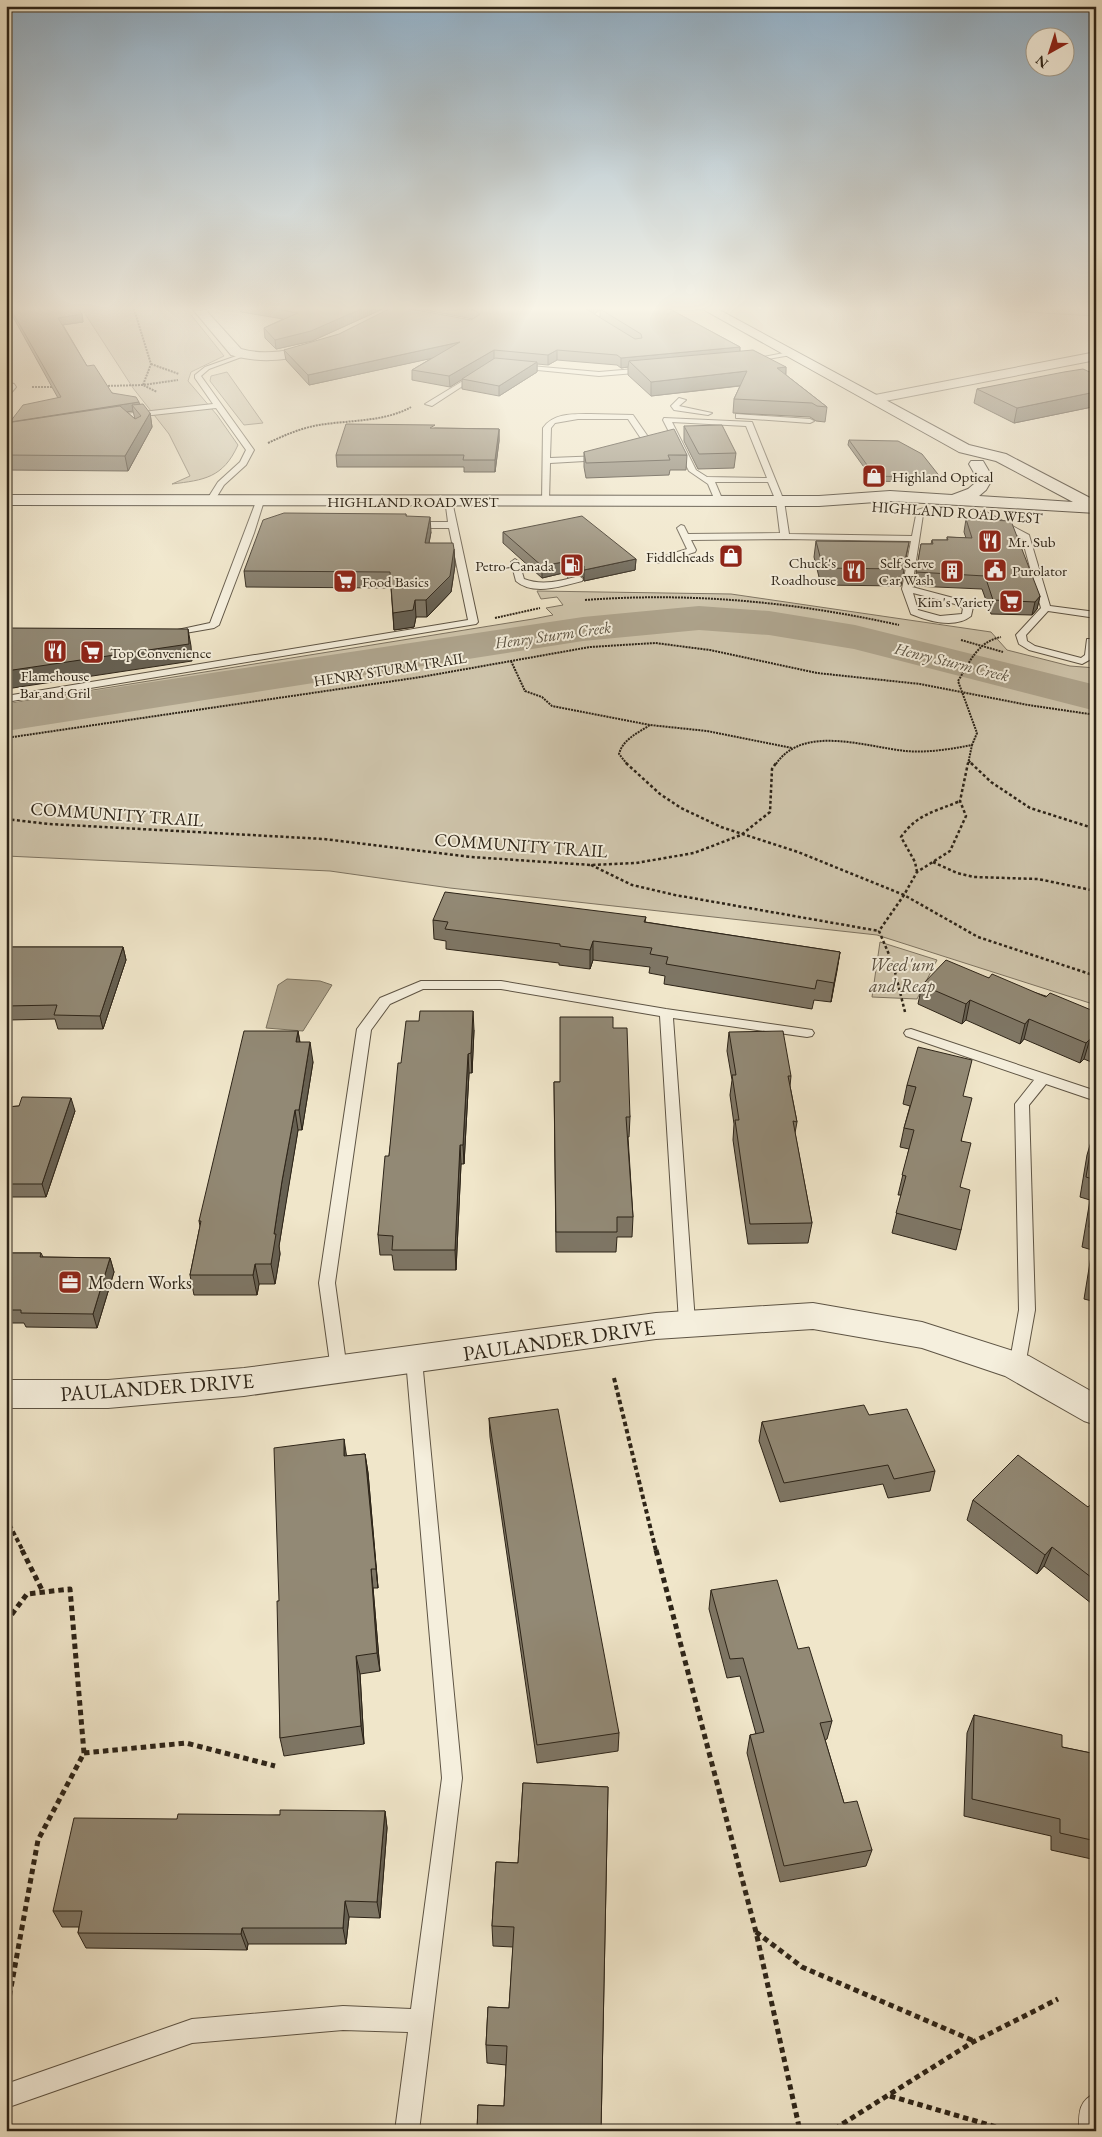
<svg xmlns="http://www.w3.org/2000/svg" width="1102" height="2137" font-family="'EB Garamond',serif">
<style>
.green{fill:#cfc5ac;stroke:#7e7462}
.water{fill:#aea48d;stroke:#7a715e}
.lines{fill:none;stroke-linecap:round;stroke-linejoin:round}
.river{fill:#aea48d;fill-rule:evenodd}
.service-casing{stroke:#5e5444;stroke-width:2}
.minor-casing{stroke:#5e5444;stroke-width:2}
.secondary-casing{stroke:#2d2418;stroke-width:2}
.path-far3{stroke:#2d2418;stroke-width:2;stroke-dasharray:2 1;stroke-linecap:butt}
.path-far2{stroke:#2d2418;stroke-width:2.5;stroke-dasharray:3 2.5;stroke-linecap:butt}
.path-far1{stroke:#2d2418;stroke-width:4;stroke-dasharray:4.5 3;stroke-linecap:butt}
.path{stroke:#2d2418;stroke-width:5;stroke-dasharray:5.5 4;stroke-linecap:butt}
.service{fill:#f5efdd;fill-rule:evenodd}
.minor{fill:#f5efdd;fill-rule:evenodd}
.secondary{fill:#f5efdd;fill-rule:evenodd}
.wall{fill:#7e7665;stroke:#2d2418;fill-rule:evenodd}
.shaded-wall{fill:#666052;stroke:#2d2418}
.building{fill:#928975;stroke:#2d2418}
.labels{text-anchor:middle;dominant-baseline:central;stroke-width:4;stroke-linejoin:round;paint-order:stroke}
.far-poi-label{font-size:15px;fill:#2d2418;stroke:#f5efdd;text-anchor:start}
.far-street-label{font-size:15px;fill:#2d2418;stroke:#f5efdd}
.far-water-label{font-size:16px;font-style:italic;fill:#5a5141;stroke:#f5efdd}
.street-label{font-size:18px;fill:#2d2418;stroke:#f5efdd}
.park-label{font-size:18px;font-style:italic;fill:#564c3d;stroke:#f5efdd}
.poi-label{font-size:18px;fill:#2d2418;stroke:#f5efdd;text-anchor:start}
.near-street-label{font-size:21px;fill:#2d2418;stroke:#f5efdd}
</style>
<rect width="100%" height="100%" fill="#f0e6ca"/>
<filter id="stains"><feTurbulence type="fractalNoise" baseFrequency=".004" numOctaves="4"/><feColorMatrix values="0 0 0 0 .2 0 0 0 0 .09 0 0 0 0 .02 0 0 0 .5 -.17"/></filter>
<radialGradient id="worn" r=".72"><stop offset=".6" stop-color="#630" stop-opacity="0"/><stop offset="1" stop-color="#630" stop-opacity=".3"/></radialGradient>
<path class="green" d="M80,306H184L224,356L191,372L188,381L217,415L238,445C223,478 204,480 172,484L190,476L169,434L133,388Z
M954,306H1096V316L952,308Z
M227,372L263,423L244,425L210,381L211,376Z
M537,591L731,594L991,632L1007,650L1070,666L1096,668V1005L877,935L450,888L330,871L6,856V704L533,619L553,615L546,608L563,605L557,597L541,599Z
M880,942L937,960L917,999L872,997Z"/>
<path class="water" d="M287,979L320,981L332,985L303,1031L266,1028L278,985Z"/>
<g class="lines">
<path class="river" d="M699,606L769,611L855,625L1096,685V711L854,649L769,635L699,630L583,641L6,731V704L583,617Z"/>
<g class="service-casing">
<path id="service" d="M789,352L792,354L791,355L751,362L748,360Z
M242,354L247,355L209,369L201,376L254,450L246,465L224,485L213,503H210L206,501L218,482L240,462L246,450L216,408L125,418L121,416L125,414L213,404L195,378V375L205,367Z
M519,365L599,372L647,368L650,370L647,372L599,376L517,368V366Z
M476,373L481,374L432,406L425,404Z
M679,398L686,400L679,406L712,413L708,415L674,410L671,406Z
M590,414L633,415L653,444L636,449V445L644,443L628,419H578L555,423L551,428L550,458L602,456L606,458L602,460L550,463L549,501L542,503L543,428C553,413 573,414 590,414Z
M736,414L810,419L814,421L810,423L739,418H736Z
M664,418L752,422L784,501L789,534L912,536L917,510L924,508L912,587L961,600L973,607L971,616C955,629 928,621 911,614L902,589L911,541L785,539L691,540L696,550L695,552L661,563H655V559L687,549L677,528L681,525L684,526L688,534L780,533L776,501L768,482H715L723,501L716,503L708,484L689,471L663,420ZM672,422L746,426L767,478L707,477L696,470ZM913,593L955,604L963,608L962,614L940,616L918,610Z
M257,499L264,501L254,533L219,625L214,628L168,636V632L210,623Z
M445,499L452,501L478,622L476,624L6,702V696L468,620L449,528H414L410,525L414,522H448Z
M980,512H986L1029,535L1050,606L1096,612V618L1048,611L1026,635L1027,641L1035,646L1081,658L1085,655L1087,639H1093V658L1082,664L1029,650L1019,644L1016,635L1041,608L1022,538L980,516Z
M515,559L519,562L524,579C542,586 561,581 579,576L583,579L582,581C563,586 533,596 516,581L511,562Z
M421,981H501L666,1009L812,1030L814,1033L812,1036L807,1037L673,1018L695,1322L693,1327L687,1328L681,1327L679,1322L660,1016L501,989H423L390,1004L371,1030L335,1283L347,1370L345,1375L339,1377L333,1375L331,1370L319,1283L357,1029L380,998Z
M911,1029L1096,1091V1101L1046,1084L1029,1105L1035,1310L1025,1366L1023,1371L1017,1373L1011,1371L1009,1366L1019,1310L1015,1104L1034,1080L906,1036L904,1033L906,1030Z
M414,1353L420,1355L422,1360L462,1778L419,2131H395L408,2032L343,2030L192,2043L6,2108V2084L192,2019L343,2006L411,2009L442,1778L406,1360L408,1355Z
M1096,2093V2131H1079C1079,2113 1078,2101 1096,2093Z"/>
</g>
<g class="minor-casing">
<path id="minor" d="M190,306H202L241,349C269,357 295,349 322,342L329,346C324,351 317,352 311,354C283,361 258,363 231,355Z
M1096,352V360L875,403L870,402L868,399L870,396L875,395Z
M6,382L14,384L16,387L11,393L6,394Z
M813,1303L922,1322L1029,1356L1096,1394V1425L1084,1421L1005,1376L922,1348L813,1329L656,1339L244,1396L108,1408H6V1380H108L244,1368L656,1313Z"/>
</g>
<g class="secondary-casing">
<path id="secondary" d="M697,306H712L969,445L1006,454L1094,500L1096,502V513L890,501L819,506L6,505V495L819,496L890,491L952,495L968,489L974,484L977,478L969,464L971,461H983L993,478L986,490L979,496L1073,502L996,461L959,452Z"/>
</g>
<path class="path-far3" d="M133,306L151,364L143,385L157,392
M151,364L179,374
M105,386L143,385L178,380
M32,387H56
M268,443C285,435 301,428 319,425C349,420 385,422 411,407
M585,600C692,592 795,602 899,625
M495,618L540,608
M961,640L1003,652
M511,661L525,691L542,697L552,706L650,725L707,731L792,748
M6,738L421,677L590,647L655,643L710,650L817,673L920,684L1028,705L1096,715
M969,761L972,764
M627,764L619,754C623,739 638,733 650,725
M776,764C803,724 866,747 906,751C928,753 951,749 972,745L977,733L958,681C970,662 977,642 1001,637
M968,764L972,745"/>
<path class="path-far2" d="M626,763L660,794L681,808L721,827L798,852L904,895L978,937L1096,976
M971,763L991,782L1030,808L1096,829
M6,819L49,824L324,839L471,857L591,865L636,863L694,853L741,835L770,812L772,769L776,763
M933,862L957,873L974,877L1038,879L1096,891
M591,865L632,885L675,895L879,931
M917,872L915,862L901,837C918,813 935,812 960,801
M905,1012L893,964L879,931L904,895L917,872L950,851L966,816L960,801L968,763"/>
<path class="path-far1" d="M614,1378L656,1551
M6,1518L23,1551"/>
<path class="path" d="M22,1550L43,1592
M656,1550L756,1932L800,2131
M6,1622L27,1594L70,1589L84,1753L38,1840L6,2015
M84,1753L186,1743L275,1766
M756,1932L802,1967L974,2041
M890,2096L1010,2131
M837,2131L839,2126L973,2042L1058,1999"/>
<use href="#service" class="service"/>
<use href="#minor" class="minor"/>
<use href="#secondary" class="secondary"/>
</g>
<path class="wall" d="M7,306H76L82,314L83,322L63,325L87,366L112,393L140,404L150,413L152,427L128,471L6,470V423H10V422L58,398ZM133,411L135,419L127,412Z
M235,306H389L312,341L276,349L265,338L264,328L283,319L241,312Z
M408,306H664L740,347V351L786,367V375L827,407L825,422L816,421L810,417L733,413L734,399L740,386L651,396L628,375V367L621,368L617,365L557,360L548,365L537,364V372L499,396L462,389V379L450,387L412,380V370L432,358L309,385L286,360L284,350L471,320L473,319L409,307ZM600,310V317L594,314Z
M1004,306H1055L1054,309Z
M1091,370L1096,372V430L1092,407L1014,423L974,403L977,389L1091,373Z
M684,426L736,453L734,468L698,469L684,441Z
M435,428L499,429V441L495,472H464V467H337L336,455Z
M849,440L941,478L940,483L874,481L848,445Z
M584,452L687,455L686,470H670L669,475L586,478L584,467Z
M406,514V516L431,532L429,543L454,549L455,565L451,592L427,617H416L414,627L394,630L391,588L246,587L244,571Z
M966,519L1040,596L1037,609L1032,615L991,614L982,589L914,586L921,544H931L932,540H947V537L966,538L964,532Z
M503,532L636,559L635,570L584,581V578L579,574L567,577L563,573L542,578L503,543Z
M816,541L909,542L901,586L821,585L814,557Z
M646,917L645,922L840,952L831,1002L814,1000L812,1009L664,984L665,976L649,973L650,967L593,960L590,969L559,965V963L446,949V941L434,939L433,920Z
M6,947H123L126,960L103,1029H58L55,1019L8,1020L6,1024Z
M989,978L1096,1012V1064L1084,1059L1080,1063L1024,1039L1020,1044L966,1020L962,1024L918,1004L922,985Z
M613,1028L630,1117L629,1137H628L633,1217L632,1237H617L616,1252H556L554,1082H560Z
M474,1030L472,1073H469L464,1164H461L456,1270H394L392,1255H380L378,1235L389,1156L401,1063Z
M298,1031L300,1042L313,1062L302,1130H298L286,1201L279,1246L280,1254L275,1284H259L257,1295H194L190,1275L200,1226L199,1221Z
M729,1032L791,1076L790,1086L797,1122L795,1133L812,1223L808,1243L748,1244L733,1140L734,1124L730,1095L732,1080L727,1051Z
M907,1085L963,1096L960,1187L961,1230L956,1250L892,1233L901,1195H898L909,1149L900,1147L904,1128L910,1106L903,1104Z
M19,1106L75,1111L46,1197H6V1107Z
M1093,1135L1096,1136V1302L1084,1299L1092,1250L1082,1247L1090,1200L1080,1197L1087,1155Z
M6,1253H41L43,1257L110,1258L114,1272L97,1328L26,1327L24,1323H6Z
M869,1415L935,1471L930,1491L888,1498L883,1484L780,1502L759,1441L762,1422Z
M489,1418L619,1733L618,1751L537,1763L490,1437Z
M365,1454L368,1473L378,1588H373L380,1671L360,1674L364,1744L284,1756L280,1738L279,1601L346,1456Z
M973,1500L1088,1507L1096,1503V1607L1044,1566L1037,1574L967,1520Z
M711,1590L798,1649L832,1721L827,1739L825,1740L844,1803L872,1850L866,1866L780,1882L747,1753L750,1735L756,1734L740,1676L727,1678L709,1609Z
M974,1715L1062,1747L1096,1754V1860L1051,1850V1836L964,1816L967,1733Z
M523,1783L608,1787L601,2131H477L478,2105L504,2106L506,2065L487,2063L486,2045L488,2007L509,2008L513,1947L493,1946L492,1926L496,1862L518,1863Z
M385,1811L387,1828L380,1918L349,1917L346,1944H248L247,1950L86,1948L78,1933L79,1927H62L53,1911L177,1819Z"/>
<path class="shaded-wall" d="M368,306H389L312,341L276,349L275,340Z
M592,306H606L600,309V310L586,319V309Z
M82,314L83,322L60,325L58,318Z
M460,342L461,352L309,385L308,375Z
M740,347L739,357L629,361L628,367L621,368V358Z
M494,350V360L450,387L449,376Z
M557,350V360L548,365V355Z
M537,362V372L499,396V386Z
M786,367L785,381L777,368Z
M747,371L746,385L651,396V382Z
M1095,392L1092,407L1014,423L1017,408Z
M139,402L141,410L132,405L133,411L12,430L10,422Z
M150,413L152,427L128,471L125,456Z
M499,429V441L495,472V460Z
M430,517L431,532L426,559L425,543Z
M454,549L455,565L451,592L427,617L426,600Z
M636,559L635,570L584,581V570Z
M563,562V573L542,578V566Z
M579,563V574L567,577V565Z
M1040,596L1037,609L1032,615L1035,602Z
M415,600L416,617L414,627L394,630L393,613Z
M188,629L191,646L192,661L6,689V671Z
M593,941V960L590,969V950Z
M123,947L126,960L103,1029L100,1016Z
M840,952L837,971L831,1002L834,983Z
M970,1000L966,1020L962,1024L966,1004Z
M473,1011L474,1030L472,1073L471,1053Z
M6,1014L8,1020L6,1024Z
M1029,1019L1024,1039L1020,1044L1025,1024Z
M298,1031L301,1051L296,1042Z
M1090,1039L1084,1059L1080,1063L1086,1043Z
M310,1042L313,1062L302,1130L299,1110Z
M468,1054L469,1073L464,1164L463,1145Z
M71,1098L75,1111L46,1197L42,1184Z
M295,1110L298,1130L279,1246L280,1254L275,1284L271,1264L274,1234L282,1181Z
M460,1145L461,1164L456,1270L455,1250Z
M110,1258L114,1272L97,1328L93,1314Z
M255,1264L259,1284L257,1295L253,1275Z
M344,1439L347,1459L344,1456Z
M365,1454L368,1473L378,1588L376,1569Z
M1052,1547L1044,1566L1037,1574L1045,1555Z
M371,1569L373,1588L380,1671L377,1653Z
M356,1656L360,1674L364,1744L361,1726Z
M385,1811L387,1828L380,1918L377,1902Z
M345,1901L349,1917L346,1944L343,1928Z
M242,1928L248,1944L247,1950L241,1934Z"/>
<path class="building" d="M9,306H76L82,314L58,318L87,366L94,365L112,393L136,397L139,402L10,422L23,405L61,397Z
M258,306H368L311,331L275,340L264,328L298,313Z
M395,306L471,320L480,314L472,309L455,306H592L586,309L635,339L642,338L641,334L600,309L605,306H664L740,347L621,358L617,355L557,350L548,355L494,350L449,376L412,370L460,342L308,375L284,350L339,334Z
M753,350L786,367L777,368L827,407L817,406L812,403L734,399L747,371L651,382L629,361Z
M495,358L537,362L499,386L462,379Z
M1083,369L1092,373L1091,370L1096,372V395L1095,392L1017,408L977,389L1064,372Z
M143,404L150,413L125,456L6,455V423L120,406L135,419L141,416L132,405Z
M346,424L435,425L430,428L499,429L495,460H463L464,455H336Z
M722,425L736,453L699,454L684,426Z
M674,429L687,455H668L670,460L586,463L584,452Z
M849,440L898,441L922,454L941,478L875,476Z
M284,513L406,514V516L430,517L425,543H453L454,549L450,576L426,600H415L413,610L393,613L390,572L244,571L263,520Z
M582,516L636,559L584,570V566L579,563L567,565L563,562L542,566L503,532Z
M966,519L1011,521L1040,596L1035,602L993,600L985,576L916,572L921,544H933L932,540H948L947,537L972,538Z
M816,541L909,542L903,569L823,568Z
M6,628L188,629L189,644L6,671Z
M445,892L646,917L644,922L840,952L834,983L817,980L815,989L666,964L668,957L650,954L652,948L593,941L590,950L560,946V944L445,929L448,922L433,920Z
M6,947H123L100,1016L54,1015L57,1005L6,1006Z
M946,960L989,978L992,974L1046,997L1050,993L1096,1012V1042L1090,1039L1086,1043L1029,1019L1025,1024L970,1000L966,1004L922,985Z
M420,1011H473L471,1053L468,1054L463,1145H460L455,1250H392L393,1236L378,1235L385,1156H389L398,1063H401L406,1021H419Z
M560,1017H613V1028H627L630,1117H626L633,1217H617V1232H556L554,1082H560Z
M244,1031H298L296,1042H310L299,1110H295L282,1181L274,1234H276L271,1264H255L253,1275H190L201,1221H199Z
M783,1031L791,1076H788L797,1122L793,1121L812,1223L750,1224L735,1120H739L732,1075H736L729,1032Z
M918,1047L972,1060L963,1096L972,1098L961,1141L971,1143L960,1187L970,1190L961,1230L896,1213L906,1176L902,1175L914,1130L904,1128L916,1087L907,1085Z
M22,1097L71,1098L42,1184H6V1107L19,1106Z
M1093,1135L1096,1136V1180L1086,1177Z
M1096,1184V1229L1089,1227Z
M6,1253H41L40,1257L110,1258L93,1314L21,1313V1310H6Z
M1096,1253V1280L1092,1279Z
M864,1405L869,1415L907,1409L935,1471L894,1479L888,1465L784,1483L762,1422Z
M558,1409L619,1733L537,1745L489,1418Z
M344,1439V1456L365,1454L376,1569H371L377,1653L356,1656L361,1726L280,1738L277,1601H279L274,1448Z
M1018,1455L1088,1507L1093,1502L1096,1503V1581L1052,1547L1045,1555L973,1500Z
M777,1580L798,1649L809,1647L832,1721L820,1723L844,1803L857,1801L872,1850L784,1866L750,1735L764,1732L743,1658L730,1659L711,1590Z
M974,1715L1062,1735V1747L1096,1754V1841L1060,1833V1819L972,1799Z
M523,1783L608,1787L601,2131H477L478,2105L504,2106L507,2046L486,2045L488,2007L509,2008L514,1927L492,1926L496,1862L518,1863Z
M280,1810L385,1811L377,1902L345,1901L343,1928H242L241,1934L78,1933L82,1911H53L74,1818L177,1819L178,1814L280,1815Z
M188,2128L209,2131H188Z"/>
<linearGradient id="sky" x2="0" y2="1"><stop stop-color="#91aec4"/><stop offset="0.51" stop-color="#f8f4e7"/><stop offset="1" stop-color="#f8f4e7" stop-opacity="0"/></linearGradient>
<rect width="1102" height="605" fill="url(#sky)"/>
<defs>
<g id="shop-square" transform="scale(1.25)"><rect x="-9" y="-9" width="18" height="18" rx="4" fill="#8f2418" stroke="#f5efdd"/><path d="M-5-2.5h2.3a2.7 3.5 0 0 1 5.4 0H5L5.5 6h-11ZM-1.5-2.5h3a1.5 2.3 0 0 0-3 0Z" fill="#fff"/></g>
<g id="restaurant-square" transform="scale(1.25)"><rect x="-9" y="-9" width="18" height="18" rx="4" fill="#8f2418" stroke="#f5efdd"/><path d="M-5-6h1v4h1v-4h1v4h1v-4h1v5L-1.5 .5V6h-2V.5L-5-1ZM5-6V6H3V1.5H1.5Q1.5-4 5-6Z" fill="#fff"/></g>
<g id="fuel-square" transform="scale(1.25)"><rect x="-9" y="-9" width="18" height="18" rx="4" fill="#8f2418" stroke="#f5efdd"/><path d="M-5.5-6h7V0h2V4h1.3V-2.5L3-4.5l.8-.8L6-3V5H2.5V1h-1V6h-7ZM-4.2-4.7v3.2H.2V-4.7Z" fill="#fff"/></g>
<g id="civic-square" transform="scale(1.25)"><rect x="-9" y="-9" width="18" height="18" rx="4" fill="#8f2418" stroke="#f5efdd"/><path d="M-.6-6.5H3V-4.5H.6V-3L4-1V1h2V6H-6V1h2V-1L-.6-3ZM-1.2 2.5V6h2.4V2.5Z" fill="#fff"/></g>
<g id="building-square" transform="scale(1.25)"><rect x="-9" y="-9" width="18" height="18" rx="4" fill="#8f2418" stroke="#f5efdd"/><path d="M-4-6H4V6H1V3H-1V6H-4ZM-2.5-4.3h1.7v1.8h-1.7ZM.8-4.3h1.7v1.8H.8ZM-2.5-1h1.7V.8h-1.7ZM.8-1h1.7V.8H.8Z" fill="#fff"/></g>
<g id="supermarket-square" transform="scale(1.25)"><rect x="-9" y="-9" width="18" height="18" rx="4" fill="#8f2418" stroke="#f5efdd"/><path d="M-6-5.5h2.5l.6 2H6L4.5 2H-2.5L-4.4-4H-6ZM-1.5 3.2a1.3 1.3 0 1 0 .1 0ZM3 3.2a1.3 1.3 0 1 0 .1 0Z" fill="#fff"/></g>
<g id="office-square" transform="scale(1.25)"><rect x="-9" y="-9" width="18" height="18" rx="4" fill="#8f2418" stroke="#f5efdd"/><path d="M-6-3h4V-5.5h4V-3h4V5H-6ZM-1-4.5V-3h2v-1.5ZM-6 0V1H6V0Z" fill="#fff"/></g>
</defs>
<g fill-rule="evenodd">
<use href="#shop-square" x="874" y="476"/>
<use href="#restaurant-square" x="990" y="541"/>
<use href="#shop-square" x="731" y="556"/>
<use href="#fuel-square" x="572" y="565"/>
<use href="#civic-square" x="995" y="570"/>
<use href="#restaurant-square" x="854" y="571"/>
<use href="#building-square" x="952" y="571"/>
<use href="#supermarket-square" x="345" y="581"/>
<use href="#supermarket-square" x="1011" y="601"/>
<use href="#restaurant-square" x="55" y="651"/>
<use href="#supermarket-square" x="92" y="652"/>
<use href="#office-square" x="70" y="1282"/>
</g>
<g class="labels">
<g class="far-poi-label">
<text x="892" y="476">Highland Optical</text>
<text x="1008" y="541">Mr. Sub</text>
<text x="714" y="556" text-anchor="end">Fiddleheads</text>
<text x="836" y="562" text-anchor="end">Chuck's<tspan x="836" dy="17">Roadhouse</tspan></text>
<text x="934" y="562" text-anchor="end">Self Serve<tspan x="934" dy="17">Car Wash</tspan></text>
<text x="554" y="565" text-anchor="end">Petro-Canada</text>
<text x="1012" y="570">Purolator</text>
<text x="362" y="581">Food Basics</text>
<text x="994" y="601" text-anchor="end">Kim's Variety</text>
<text x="110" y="652">Top Convenience</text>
<text x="55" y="675" text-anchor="middle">Flamehouse<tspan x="55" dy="17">Bar and Gril</tspan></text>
</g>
<g class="far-street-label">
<text x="413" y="501">HIGHLAND ROAD WEST</text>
<text transform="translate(957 512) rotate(4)">HIGHLAND ROAD WEST</text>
<text transform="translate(390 669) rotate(-9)">HENRY STURM TRAIL</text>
</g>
<g class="far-water-label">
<text transform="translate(553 635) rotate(-8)">Henry Sturm Creek</text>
<text transform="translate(952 662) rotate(14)">Henry Sturm Creek</text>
</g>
<g class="street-label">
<text transform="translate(117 814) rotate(4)">COMMUNITY TRAIL</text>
<text transform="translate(521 845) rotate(4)">COMMUNITY TRAIL</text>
</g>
<g class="park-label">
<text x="902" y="964">Weed'um<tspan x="902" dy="21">and Reap</tspan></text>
</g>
<g class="poi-label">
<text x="88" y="1282">Modern Works</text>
</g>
<g class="near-street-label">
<text transform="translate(559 1340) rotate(-8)">PAULANDER DRIVE</text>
<text transform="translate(157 1387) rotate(-4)">PAULANDER DRIVE</text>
</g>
</g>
<rect width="1102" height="2137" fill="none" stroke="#f0e6ca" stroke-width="25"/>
<rect x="8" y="8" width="1087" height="2122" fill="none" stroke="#2d2418" stroke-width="2.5"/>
<rect x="12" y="12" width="1077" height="2112" fill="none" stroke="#2d2418"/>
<g transform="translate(1050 52) rotate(219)"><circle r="24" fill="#f5efdd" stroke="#a59e8e"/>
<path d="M0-4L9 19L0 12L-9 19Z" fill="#8f2418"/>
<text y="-8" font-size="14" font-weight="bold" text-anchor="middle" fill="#2d2418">N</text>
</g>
<rect width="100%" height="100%" filter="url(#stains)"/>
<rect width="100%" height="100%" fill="url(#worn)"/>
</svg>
